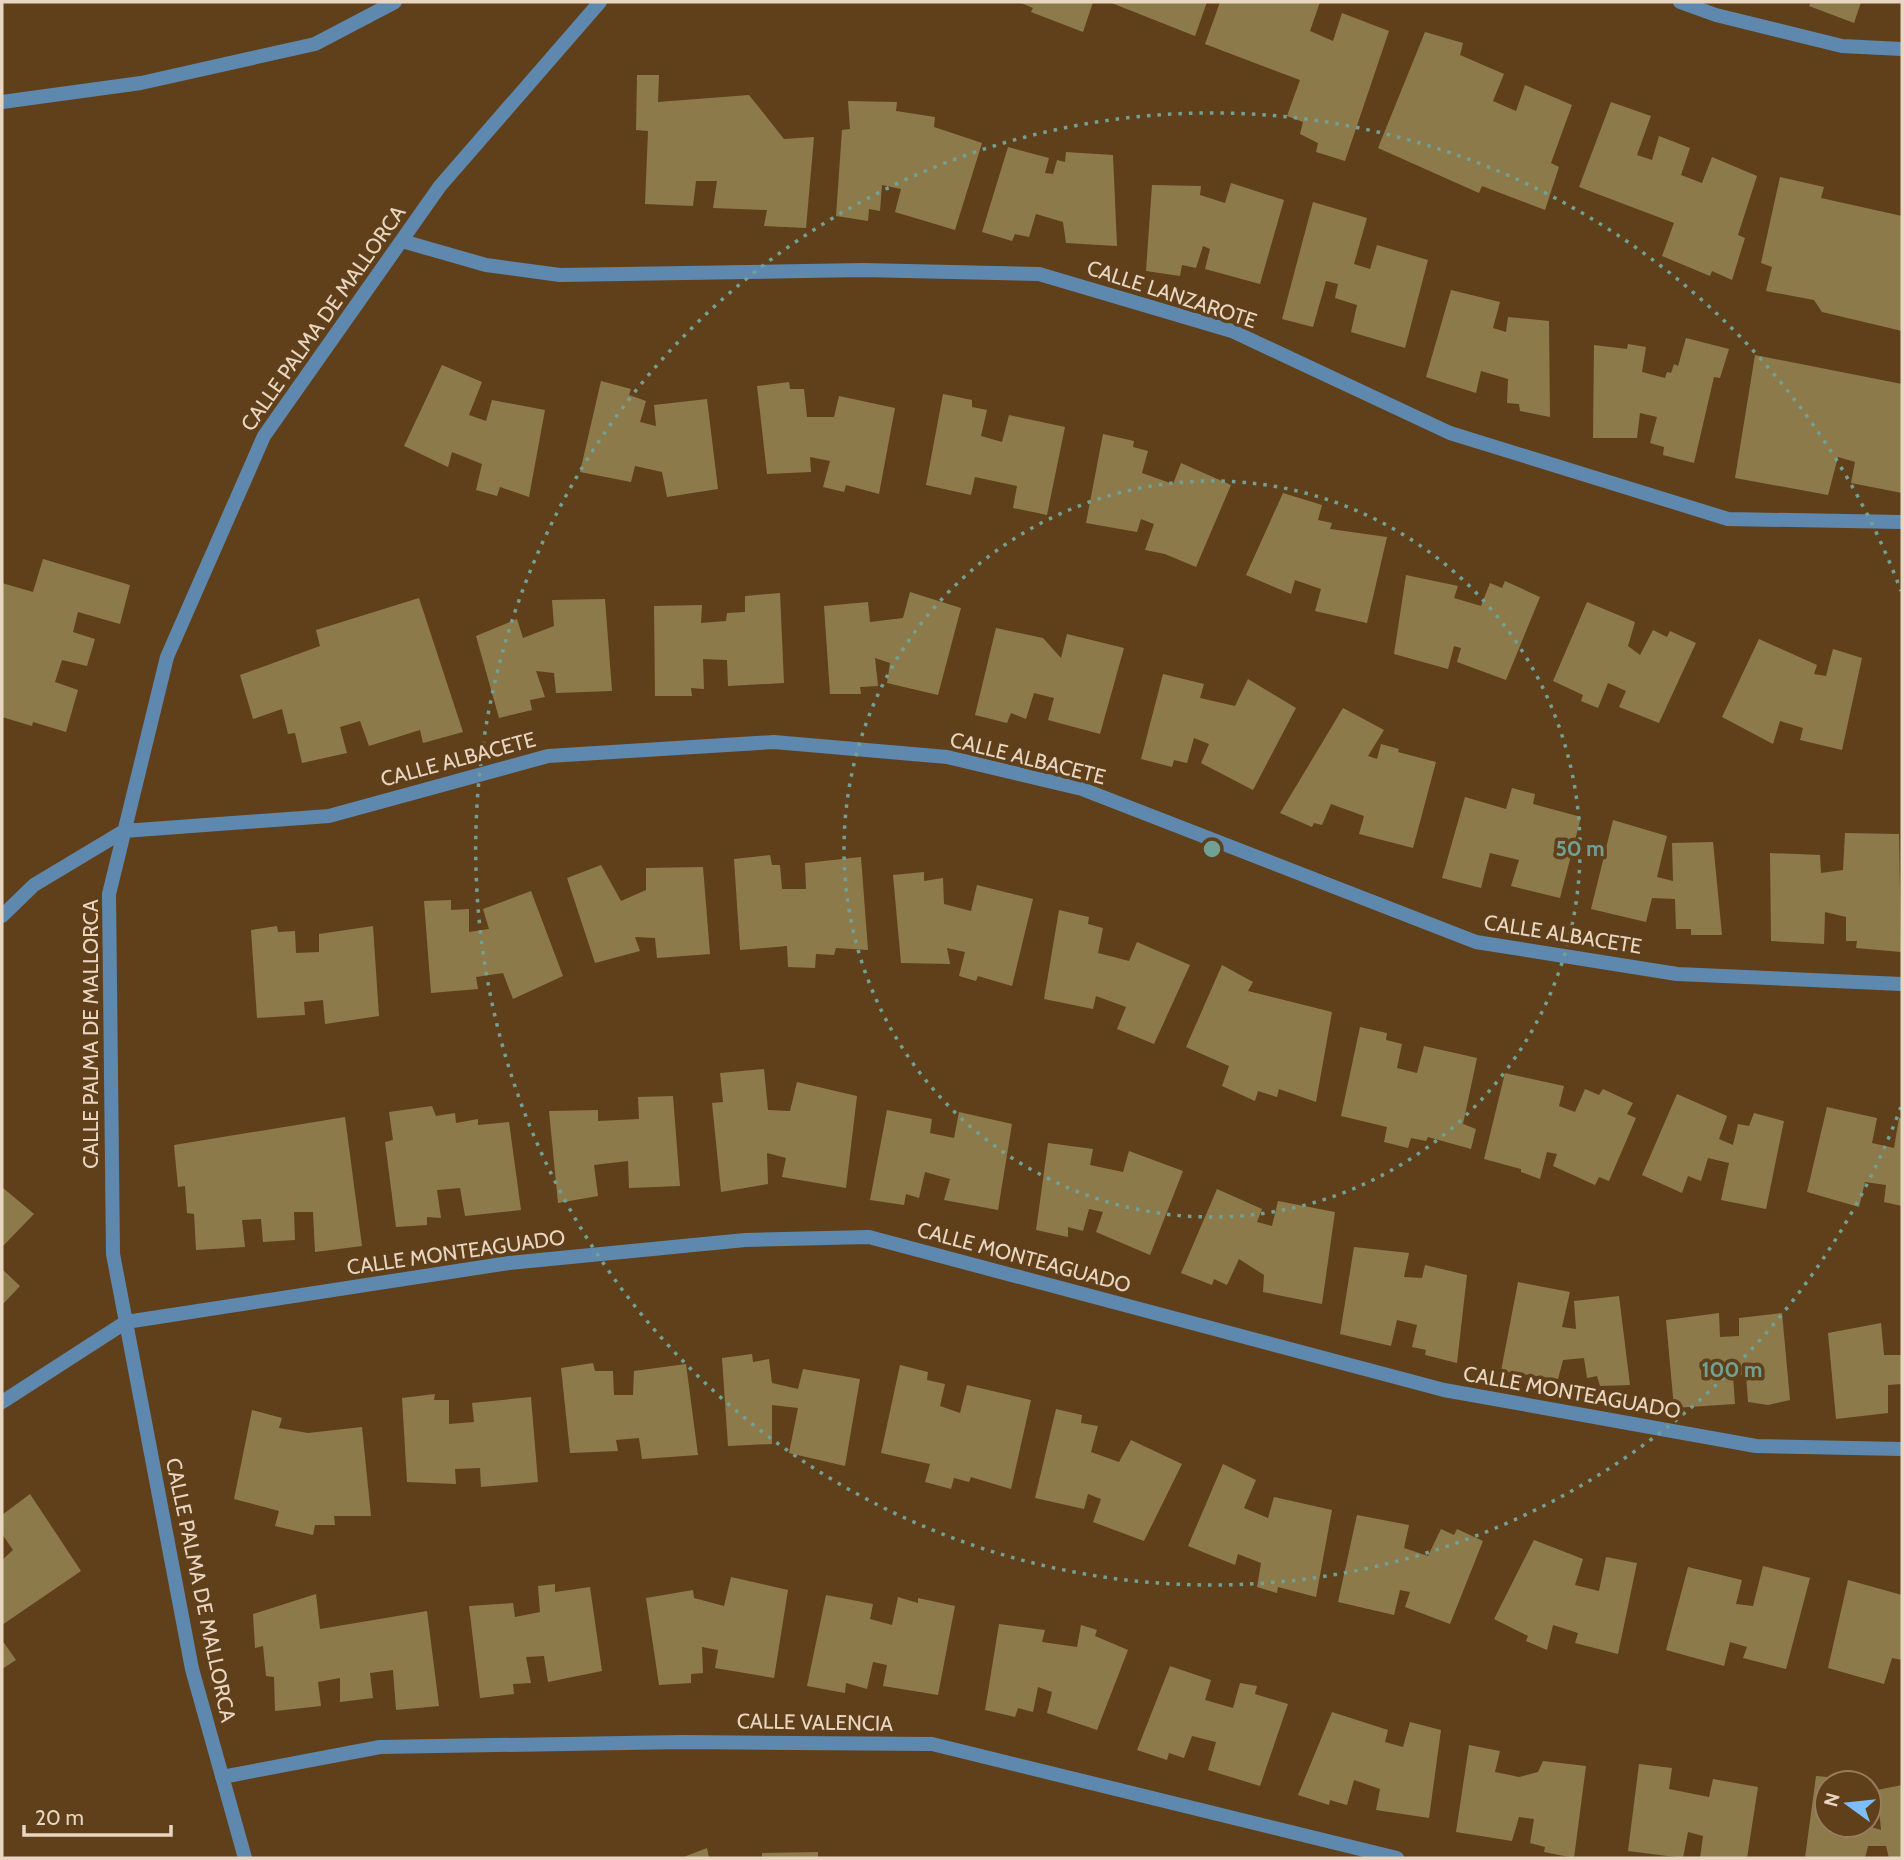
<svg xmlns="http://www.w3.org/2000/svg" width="1904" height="1860" font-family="Cabin,sans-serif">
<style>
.building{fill:#8d7a4b}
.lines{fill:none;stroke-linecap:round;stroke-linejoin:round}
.minor{stroke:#5f88ae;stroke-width:14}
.ring{fill:none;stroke:#71a194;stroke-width:3.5;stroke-dasharray:3.5 7}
.labels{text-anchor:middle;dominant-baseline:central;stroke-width:7;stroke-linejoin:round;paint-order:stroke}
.street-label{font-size:21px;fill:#e9d6c2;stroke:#60401b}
.centre{fill:#71a194;stroke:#60401b;stroke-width:3.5}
.ring-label{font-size:21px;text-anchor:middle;font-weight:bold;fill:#71a194;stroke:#60401b;stroke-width:7;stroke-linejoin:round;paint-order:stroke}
</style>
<rect width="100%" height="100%" fill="#60401b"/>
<path class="building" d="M1019,2H1093L1083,32L1031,12L1033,8Z
M1109,2H1207L1195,36Z
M1220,2H1320L1310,31L1333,41L1342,13L1389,31L1345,161L1316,152L1318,143L1300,134L1303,122L1287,116L1300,80L1205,44Z
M1811,2H1861L1854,23L1809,6Z
M1425,32L1463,43L1460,55L1504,74L1493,101L1516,111L1525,85L1572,105L1551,163L1559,167L1545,210L1482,186L1479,193L1378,148Z
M637,75H659L658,102L749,95L784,139L814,137L806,228L764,226L767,210L713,208L717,181H696L693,206L645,204L648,131L636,130Z
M848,101L897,102L896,111L935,117L934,127L982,143L955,230L895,212L901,189L882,185L880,211L869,209L868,221L836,216L842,130L850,129Z
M1611,102L1651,116L1637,155L1652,160L1659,136L1690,148L1681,175L1702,183L1712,157L1757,176L1738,235L1745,238L1732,280L1712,271L1710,276L1662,256L1674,223L1579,187Z
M1008,147L1049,158L1045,173L1053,174L1057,160L1065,162L1066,152L1113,155L1117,246L1066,243L1063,222L1036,214L1029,237L1015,234L1012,241L982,232Z
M1780,177L1824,187L1821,198L1902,216V331L1822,312L1814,300L1766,291L1772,267L1761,263Z
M1231,183L1284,200L1260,284L1205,269L1210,249L1203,246L1196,268L1182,265L1180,276L1146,271L1152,185L1201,186L1200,195L1225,203Z
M1313,202L1367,218L1354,264L1370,269L1377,245L1428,260L1405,348L1351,332L1357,305L1335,298L1338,284L1326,281L1313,327L1282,319Z
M1451,290L1500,302L1493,328L1506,332L1508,317L1549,321L1550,417L1520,411L1519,404L1507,403L1508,379L1481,371L1476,393L1426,377Z
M1686,338L1729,349L1720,378L1714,377L1694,463L1663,455L1664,447L1650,443L1657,417L1640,413L1637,438H1593L1594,345L1627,349L1628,344L1646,347L1642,372L1665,378L1667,372L1671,373L1674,364L1678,366Z
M1755,355L1902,384V493L1851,483L1855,462L1838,457L1828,495L1735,478Z
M442,365L482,382L469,415L486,421L492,400L545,410L529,497L500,487L497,496L476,490L482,464L452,452L448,467L404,446Z
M601,381L631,389L629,395L646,401L640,422L656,426L654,405L707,399L718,489L667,497L662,472L635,466L631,482L580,472Z
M789,382L790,389H804L807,417H834L839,396L895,408L879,494L846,485L844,492L823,487L830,461L810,457L811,472L767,474L757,386Z
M943,394L972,400V407L987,410L981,436L1002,442L1009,415L1065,427L1047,515L1013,508L1017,486L975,477L971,495L926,485Z
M1103,434L1134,441L1133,447L1148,451L1142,473L1173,484L1181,463L1231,485L1196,567L1165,554L1145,550L1154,524L1141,519L1137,532L1086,523Z
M1283,493L1322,505L1318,520L1332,523L1330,529L1387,537L1367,623L1315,611L1321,589L1295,580L1291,594L1246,575Z
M43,559L130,585L120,624L78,612L73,632L95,639L87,666L62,660L55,682L78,690L66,732L33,722L32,726L2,717V583L33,592Z
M1406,575L1458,586L1454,598L1481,606L1490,583L1502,588L1505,581L1540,597L1506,680L1457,662L1461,648L1454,646L1448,669L1394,654Z
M910,592L961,608L938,695L887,683L890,663L875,658L878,686L860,687L861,694H830L824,606L868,602L870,622L903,618Z
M780,593L784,683L728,686L727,660L703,659L704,689L691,688L692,696H655L654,606L702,605L701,623L726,621L727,613L745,612V596Z
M419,598L463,732L423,743L420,730L369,746L360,721L340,727L347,753L302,763L295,733L288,734L282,709L253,719L240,675L320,646L316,630Z
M605,599L612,691L556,693L554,673L536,671L545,697L530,700L532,710L499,718L476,636L517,619L523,638L554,626L552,600Z
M1587,602L1635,622L1628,646L1640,655L1653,630L1667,637L1670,631L1696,643L1659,723L1619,707L1626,691L1608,683L1598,708L1581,701L1583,695L1553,681Z
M996,628L1043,638L1061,658L1067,634L1124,648L1100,734L1048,720L1054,698L1034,693L1026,719L1011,713L1007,723L975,715Z
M1759,639L1817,665L1814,674L1826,676L1833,649L1862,658L1842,750L1800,740L1803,728L1780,721L1773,744L1722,717Z
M1163,674L1204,684L1200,698L1235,706L1248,679L1296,708L1253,790L1201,763L1209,744L1194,738L1187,763L1174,760L1172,767L1141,759Z
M1343,708L1384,730L1368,756L1377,759L1381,744L1399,749L1398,752L1436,762L1413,848L1359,834L1364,816L1331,804L1322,825L1314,823L1312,827L1280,813Z
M1512,788L1535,794L1533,804L1581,817L1560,898L1511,886L1519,860L1490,853L1481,888L1442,878L1465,797L1506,809Z
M1613,820L1667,836L1657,877L1673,881L1672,843L1713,842L1722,935H1691V929H1676L1675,899L1652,898L1646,922L1591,909Z
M1845,833L1899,834L1901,952L1856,948L1857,941H1846V917L1825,912L1824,944L1771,941L1770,853L1820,855L1821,873L1843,870Z
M770,855L772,865H780L782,889H806L805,863L861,857L868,950L836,948L834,955L816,954L815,968L788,967L787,946L740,950L734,859Z
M601,865L621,901L646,890V868L703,867L710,954L657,958L655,938L635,937L640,951L595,963L567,878Z
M924,872V881L943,878L944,904L971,911L977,885L1033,899L1012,986L978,976L976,981L959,976L965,952L947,948L950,964L901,963L893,875Z
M531,891L563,976L513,999L503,973L476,977L478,989L431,993L424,901L451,900V910L469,909V932L489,929L483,909Z
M1059,910L1089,917L1088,924L1103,928L1098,953L1129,961L1137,942L1190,965L1154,1044L1117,1029L1126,1007L1096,996L1093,1009L1044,999Z
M277,926L278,932L295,931L296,953L319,952V934L373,926L379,1016L325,1024L323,1000L304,1002L305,1015L257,1018L251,930Z
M1222,965L1253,982L1248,991L1332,1012L1316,1102L1279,1089L1277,1097L1258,1091L1255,1101L1222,1086L1229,1066L1186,1047Z
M1360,1027L1387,1033L1386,1040L1402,1044L1397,1068L1417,1073L1424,1046L1477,1058L1463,1124L1476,1129L1471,1149L1428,1137L1426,1141L1411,1138L1408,1148L1384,1142L1387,1127L1341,1116Z
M764,1069L768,1110L790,1111L797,1082L857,1096L846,1188L782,1177L786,1158L767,1153L768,1184L721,1192L712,1103L723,1102L720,1073Z
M1505,1073L1564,1086L1559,1106L1575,1112L1585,1089L1599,1095L1603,1089L1633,1103L1627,1114L1636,1118L1609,1181L1599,1177L1595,1185L1553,1166L1557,1154L1547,1152L1540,1179L1521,1172V1169L1484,1159Z
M1677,1094L1727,1116L1719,1139L1733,1145L1738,1124L1749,1126L1754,1113L1784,1121L1766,1209L1721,1200L1729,1163L1708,1158L1701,1181L1688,1176L1682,1193L1642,1175Z
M673,1096L680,1186L629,1188L628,1161L594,1165L598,1196L558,1203L549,1111L598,1110V1121L639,1119L638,1097Z
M432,1106L436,1116L455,1113L456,1123L478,1119V1125L509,1122L521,1210L465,1216L460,1188L437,1190L441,1218L427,1217V1225L396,1227L385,1142L393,1140L389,1112Z
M1827,1107L1877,1118L1872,1143L1894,1148L1899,1118H1902V1206L1884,1202L1886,1185L1865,1182L1859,1207L1807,1192Z
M887,1110L932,1119L930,1133L954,1138L959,1112L1012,1124L998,1210L944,1200L950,1179L925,1172L919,1198L906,1194L904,1205L870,1200Z
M345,1117L362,1246L315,1252L313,1212H294L295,1240L263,1242L261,1219L242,1220L245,1247L196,1250L194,1214L187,1213L185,1186L178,1187L174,1145Z
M1048,1143L1093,1149L1090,1165L1123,1172L1129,1151L1183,1171L1150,1255L1096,1232L1103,1212L1089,1209L1083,1231L1068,1227V1237L1036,1230Z
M2,1187L34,1214L2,1247Z
M1217,1189L1262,1209L1257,1222L1272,1226L1278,1201L1335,1212L1322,1304L1263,1292L1264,1275L1239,1259L1227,1285L1214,1279L1212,1285L1181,1273Z
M1354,1247L1409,1253L1404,1277L1422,1278L1425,1265L1467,1275L1457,1363L1425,1355L1426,1350L1412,1347L1417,1325L1397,1320L1391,1346L1340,1334Z
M2,1269L20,1286L2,1305Z
M1518,1282L1570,1292L1562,1327L1576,1329L1574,1301L1619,1296L1630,1385L1600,1386L1597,1376L1587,1378L1584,1358L1563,1360L1558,1379L1501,1371Z
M1719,1313L1720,1337L1739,1336V1318L1782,1313L1790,1400L1768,1405L1748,1402L1746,1374L1733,1376L1735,1404L1674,1408L1666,1320Z
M1881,1323L1884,1355H1902V1384L1888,1385V1413L1836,1419L1828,1333Z
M752,1354L753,1362L769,1359L772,1383L798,1389L803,1369L860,1379L845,1466L789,1453L798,1408L772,1405V1444L728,1446L722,1358Z
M593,1363L595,1371H613L614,1395H633L634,1371L686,1364L698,1455L642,1459L639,1438L616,1440L618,1451L570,1453L561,1368Z
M900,1365L928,1372L927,1380L945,1384L940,1406L960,1413L967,1385L1031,1400L1011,1489L971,1477L969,1482L954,1478L951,1489L925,1482L930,1464L881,1453Z
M435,1394L434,1400H449V1424L474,1422L472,1403L531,1397L538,1482L481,1487L480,1468L455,1469L456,1484L407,1482L402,1398Z
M1056,1409L1082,1415L1081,1423L1098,1426L1091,1452L1119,1462L1131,1440L1182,1464L1144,1541L1093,1522L1101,1499L1088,1494L1084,1509L1035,1498Z
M252,1410L282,1418L279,1428L308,1433L362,1427L371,1516H334L335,1525H315L313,1535L275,1526L279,1511L234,1499Z
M1223,1464L1256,1480L1244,1508L1268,1518L1274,1497L1332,1510L1316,1597L1278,1587L1277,1593L1257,1587L1261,1563L1238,1554L1235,1565L1188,1546Z
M30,1494L81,1571L2,1625V1560L13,1550L2,1534V1515Z
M1357,1515L1409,1525L1404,1548L1428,1556L1441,1529L1454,1535L1457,1529L1483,1541L1450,1624L1405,1607L1410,1592L1400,1590L1394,1615L1338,1602Z
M1534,1540L1583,1559L1575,1585L1599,1591L1606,1557L1637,1563L1618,1654L1575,1643L1578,1633L1553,1625L1547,1650L1526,1641L1528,1636L1494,1619Z
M1763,1566L1810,1578L1786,1669L1743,1658L1747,1647L1730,1642L1724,1666L1666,1650L1688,1567L1742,1580L1736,1604L1753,1606Z
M731,1577L788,1590L774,1678L715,1668L718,1650L702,1647L703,1673L691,1674V1683L659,1685L646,1598L693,1590L694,1598L724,1606Z
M1848,1580L1902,1595V1660L1892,1658L1884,1684L1828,1668Z
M555,1584V1592L590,1587L602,1671L548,1682L544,1656L526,1657L531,1683L513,1684L514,1694L480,1698L469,1606L513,1603L515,1617L540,1612L538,1586Z
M316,1594L320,1629L427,1611L439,1706L396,1710L393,1670L370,1673L373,1698L340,1702V1678L318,1682L321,1706L275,1711L274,1677L266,1676L263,1646L255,1648L253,1614Z
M826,1595L873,1604L870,1619L892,1625L898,1597L918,1603V1598L955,1606L938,1695L883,1686L887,1665L873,1662L867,1689L846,1683L845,1693L807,1686Z
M999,1624L1045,1630L1042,1642L1077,1647L1081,1625L1097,1630L1095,1636L1128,1650L1097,1730L1047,1713L1052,1692L1038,1687L1033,1712L1018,1708L1015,1717L985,1710Z
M2,1640L16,1660L2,1669Z
M1170,1666L1211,1680L1205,1700L1233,1708L1240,1683L1257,1686L1255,1694L1288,1704L1260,1786L1208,1770L1216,1742L1192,1736L1184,1758L1169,1753L1167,1760L1137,1750Z
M1332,1712L1388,1730L1385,1742L1403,1747L1410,1722L1441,1730L1429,1818L1376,1810L1380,1789L1354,1780L1347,1805L1330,1800L1329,1805L1298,1795Z
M1469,1745L1500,1751L1495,1772L1519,1777L1538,1772L1543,1761L1586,1766L1574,1858L1544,1852L1545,1847L1530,1843L1534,1819L1519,1817L1512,1841L1456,1832Z
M1639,1764L1672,1768L1669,1789L1709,1797L1713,1779L1758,1787L1747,1858H1700L1703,1836L1688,1832L1683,1858L1628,1851Z
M1816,1776L1851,1779L1850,1783H1827V1825H1865L1881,1830L1877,1790L1902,1785V1858H1889L1886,1846H1868L1865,1858H1805Z
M707,1848L709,1858H681Z
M818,1852V1858H762V1853Z"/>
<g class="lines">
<path class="minor" d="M1680,2L1716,15L1842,46L1902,49
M2,102L141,83L315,44L395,2
M402,241L486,265L560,275L863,270L1039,274L1232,331L1450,433L1728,519L1902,522
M2,916L34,885L124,831L329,816L548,756L774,742L947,757L1082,789L1476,942L1677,974L1902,984
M2,1402L126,1322L509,1263L745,1240L869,1237L1444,1390L1756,1446L1902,1449
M222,1777L380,1747L683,1742L932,1744L1397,1858
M245,1858L192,1669L113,1254L109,894L167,657L264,436L440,186L600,2"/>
</g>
<g class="ring">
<circle cx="1212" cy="849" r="368"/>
<path d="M1901 1107A736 736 0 1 1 1901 591"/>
</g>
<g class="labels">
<g class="street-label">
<text transform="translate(1172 294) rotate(18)">CALLE LANZAROTE</text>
<text transform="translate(323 318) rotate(-55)">CALLE PALMA DE MALLORCA</text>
<text transform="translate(1028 758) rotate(14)">CALLE ALBACETE</text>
<text transform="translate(458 759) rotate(-15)">CALLE ALBACETE</text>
<text transform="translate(1563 934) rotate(9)">CALLE ALBACETE</text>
<text transform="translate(90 1034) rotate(-90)">CALLE PALMA DE MALLORCA</text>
<text transform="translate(456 1252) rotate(-8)">CALLE MONTEAGUADO</text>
<text transform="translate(1024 1257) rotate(15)">CALLE MONTEAGUADO</text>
<text transform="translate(1572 1392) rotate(10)">CALLE MONTEAGUADO</text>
<text transform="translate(201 1590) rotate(78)">CALLE PALMA DE MALLORCA</text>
<text transform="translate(815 1722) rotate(1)">CALLE VALENCIA</text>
</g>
</g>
<circle cx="1212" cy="849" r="10" class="centre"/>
<g class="ring-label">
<text x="1580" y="856">50 m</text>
<text x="1732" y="1377">100 m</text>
</g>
<rect width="1904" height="1860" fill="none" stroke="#e9d6c2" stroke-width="7"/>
<g transform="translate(1848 1804) rotate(285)"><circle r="33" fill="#60401b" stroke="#977c5e" stroke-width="2"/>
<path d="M0-5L12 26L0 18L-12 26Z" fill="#7dbef9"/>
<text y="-10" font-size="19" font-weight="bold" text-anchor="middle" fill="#e9d6c2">N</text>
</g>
<path d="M24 1825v10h147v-10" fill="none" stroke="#e9d6c2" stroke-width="3.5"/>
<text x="35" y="1825" font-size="21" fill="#e9d6c2" stroke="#60401b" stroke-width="5" paint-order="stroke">20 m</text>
</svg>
